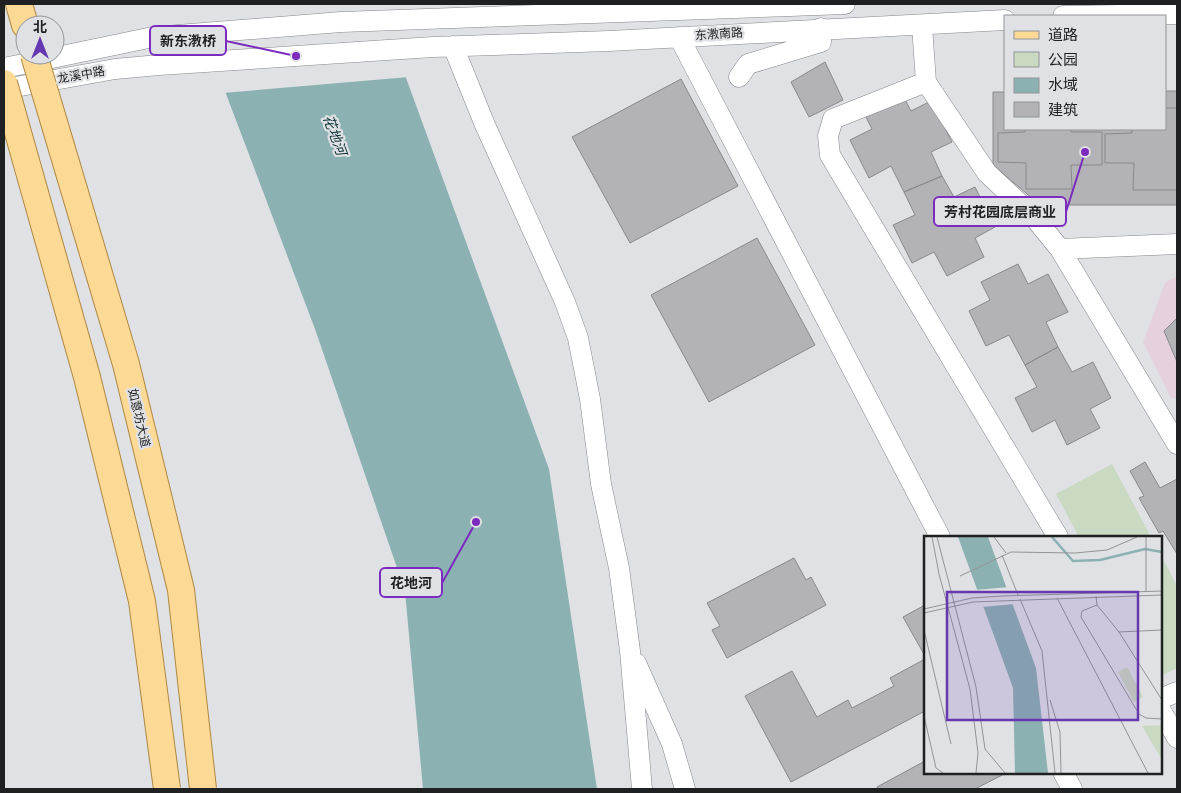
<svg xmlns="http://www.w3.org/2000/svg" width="1181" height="793" font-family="'Crimson Pro','Noto Sans SC',serif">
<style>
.education{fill:#e5d0de}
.green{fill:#cad9c2}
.water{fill:#8cb1b3}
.pier{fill:#dfe1e4}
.building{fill:#b3b3b7;stroke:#89898d}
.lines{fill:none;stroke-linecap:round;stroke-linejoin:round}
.minor-casing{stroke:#85878a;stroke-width:21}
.major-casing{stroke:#af8740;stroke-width:28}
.minor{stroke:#fff;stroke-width:20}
.major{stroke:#fdd996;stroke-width:26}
.major-bridge-casing{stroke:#af8740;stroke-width:28;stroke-linecap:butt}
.major-bridge{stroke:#fdd996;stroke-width:26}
.labels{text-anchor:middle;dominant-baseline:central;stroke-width:4.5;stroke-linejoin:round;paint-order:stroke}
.street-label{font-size:12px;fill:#1f2021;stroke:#dfe1e4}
.water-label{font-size:14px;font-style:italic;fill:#0c3335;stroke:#dfe1e4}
.inset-river{fill:none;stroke:#8cb1b3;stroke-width:2.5}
.inset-road{fill:none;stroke:#929496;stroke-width:1}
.view{fill:#6638af;fill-opacity:0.15;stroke:#6638af;stroke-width:2.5}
.inset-edge{fill:none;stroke:#1f2021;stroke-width:2.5}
.leader{fill:none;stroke:#7b2cbf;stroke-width:2}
.callout-dot{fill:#7b2cbf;stroke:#dfe1e4;stroke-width:2}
.callout{fill:#dfe1e4;stroke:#7b2cbf;stroke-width:2}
.callout-label{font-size:14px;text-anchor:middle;font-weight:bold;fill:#1f2021}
</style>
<rect width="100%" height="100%" fill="#dfe1e4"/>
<path class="education" d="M1177,276V399L1171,398L1143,342L1165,283Z"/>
<path class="green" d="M1112,464L1151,537H1079L1056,494Z
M1160,553L1177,586V668L1160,677Z"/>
<path class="water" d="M192,4H379L549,469L597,789H423L405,591L315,329Z"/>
<path class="pier" d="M189,4H382L409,77L223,93Z"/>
<path class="building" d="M825,62L843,100L809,117L791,82Z
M681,79L738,186L630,243L572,137Z
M1165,91H1177V205H1040L993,165V92H1005V129H1165Z
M901,92L911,111L931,101L952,142L931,152L942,176L904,192L891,166L869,178L850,140L872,129L863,111Z
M1165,108H1177V190H1133L1134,163H1105V134L1132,133V129H1165Z
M1025,129H1071V132H1102V165H1071L1072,189H1026V163L998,162V133L1025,132Z
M942,176L954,197L975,187L995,227L975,238L984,257L947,276L934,252L912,263L893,225L915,215L904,192Z
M757,238L815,345L709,402L651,295Z
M1018,264L1028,284L1048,274L1068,312L1046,322L1058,347L1025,365L1009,335L986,346L969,311L990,300L981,282Z
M1177,318V362L1164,331Z
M1058,347L1072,372L1093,362L1111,398L1090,409L1100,428L1067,445L1055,420L1032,432L1015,398L1037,387L1025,365Z
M1145,462L1160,488L1177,479V554L1163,531L1159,533L1139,498L1144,496L1130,471Z
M794,558L806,580L811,577L826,605L727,658L712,630L720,626L707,603Z
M925,605V656L903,617Z
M925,659V711L791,782L745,696L792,671L817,717L848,700L852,708L894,686L890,678Z
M925,761V772H1008L975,789H878L877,787Z"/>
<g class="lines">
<g class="minor-casing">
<path id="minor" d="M1063,16L1177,14
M922,26L926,82L987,173L1033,216L1060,249L1177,444
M679,37L940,537
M453,46L485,125L565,302L578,338L590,399L601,484L619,568L630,651L642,789
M4,68L153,37L341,22L845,4
M739,77L748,64L821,42V28
M926,82L833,119L828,136L830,155L1058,537
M4,89L115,69L159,65L433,47L609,41L1005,20
M1060,249L1177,244
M636,663L672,744L685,789
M1160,699L1177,692
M1160,709L1177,738
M1063,772L1072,789"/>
</g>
<g class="major-casing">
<path id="major" d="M19,4L25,25"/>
</g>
<use href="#minor" class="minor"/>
<use href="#major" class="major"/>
<g class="major-bridge-casing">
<path id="major-bridge" d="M34,55L126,364L181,590L203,789
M4,83L87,377L142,601L167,789"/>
</g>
<use href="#major-bridge" class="major-bridge"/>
</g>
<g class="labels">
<g class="street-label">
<text transform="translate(719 34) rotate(-4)">东漖南路</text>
<text transform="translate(81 75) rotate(-10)">龙溪中路</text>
<text transform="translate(139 418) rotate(77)">如意坊大道</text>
</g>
<g class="water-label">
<text transform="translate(335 135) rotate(70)">花地河</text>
</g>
</g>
<g transform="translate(924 536)">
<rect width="238" height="238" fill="#dfe1e4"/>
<path d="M203,131L219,161L210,166L194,136ZM237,189H238L237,222L218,190Z" fill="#cad9c2"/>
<path d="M34,1H64L112,132L124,237H91L89,152Z" fill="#8cb1b3"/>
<path d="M85,51L91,68L57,71L51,54Z" fill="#dfe1e4"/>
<path class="inset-river" d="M128,1L149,25L176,24L221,13L238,16"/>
<path class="inset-road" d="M8,1L15,38L46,153L54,217L52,237M13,1L52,151L61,213L81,237M70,1L82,17M222,1V55M78,19L94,59M36,40L87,16L151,17L183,14L213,1M172,60L173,69L195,96L238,164M133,62L224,237M96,63L118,115L131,237M173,69L158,75L157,81L215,178L222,182L238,183M0,73L48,62L78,60L238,55M0,77L49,66L238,59M0,94L27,208M195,96L238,94M126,164L136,196L137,237M0,180L12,232L19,237"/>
<path class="view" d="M23,56H214V184H23Z"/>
<rect width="238" height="238" class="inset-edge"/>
</g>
<path class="leader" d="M296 56L226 41M1085 152L1066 212M476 522L442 583"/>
<g class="callout-dot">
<circle cx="296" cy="56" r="5"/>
<circle cx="1085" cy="152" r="5"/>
<circle cx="476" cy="522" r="5"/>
</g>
<g class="callout">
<rect x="150" y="26" width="76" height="29" rx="5"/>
<rect x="934" y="197" width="132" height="29" rx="5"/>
<rect x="380" y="568" width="62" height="29" rx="5"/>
</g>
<g class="callout-label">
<text x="188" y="46">新东漖桥</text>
<text x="1000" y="217">芳村花园底层商业</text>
<text x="411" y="588">花地河</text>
</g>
<rect width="1181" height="793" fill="none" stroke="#1f2021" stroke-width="10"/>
<rect x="1004" y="15" width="162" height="115" fill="#dfe1e4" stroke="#929496"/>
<rect x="1014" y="31" width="25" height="8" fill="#fdd996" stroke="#929496"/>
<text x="1048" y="40" font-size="15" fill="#1f2021">道路</text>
<rect x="1014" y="52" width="25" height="15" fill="#cad9c2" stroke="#929496"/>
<text x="1048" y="65" font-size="15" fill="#1f2021">公园</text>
<rect x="1014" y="78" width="25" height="15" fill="#8cb1b3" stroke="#929496"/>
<text x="1048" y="90" font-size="15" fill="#1f2021">水域</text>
<rect x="1014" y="102" width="25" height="15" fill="#b3b3b7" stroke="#929496"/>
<text x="1048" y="115" font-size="15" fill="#1f2021">建筑</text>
<g transform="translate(40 40)"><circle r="24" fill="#dfe1e4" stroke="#929496"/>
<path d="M0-4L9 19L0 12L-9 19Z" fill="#6638af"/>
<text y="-8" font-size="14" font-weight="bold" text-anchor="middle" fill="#1f2021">北</text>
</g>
</svg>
